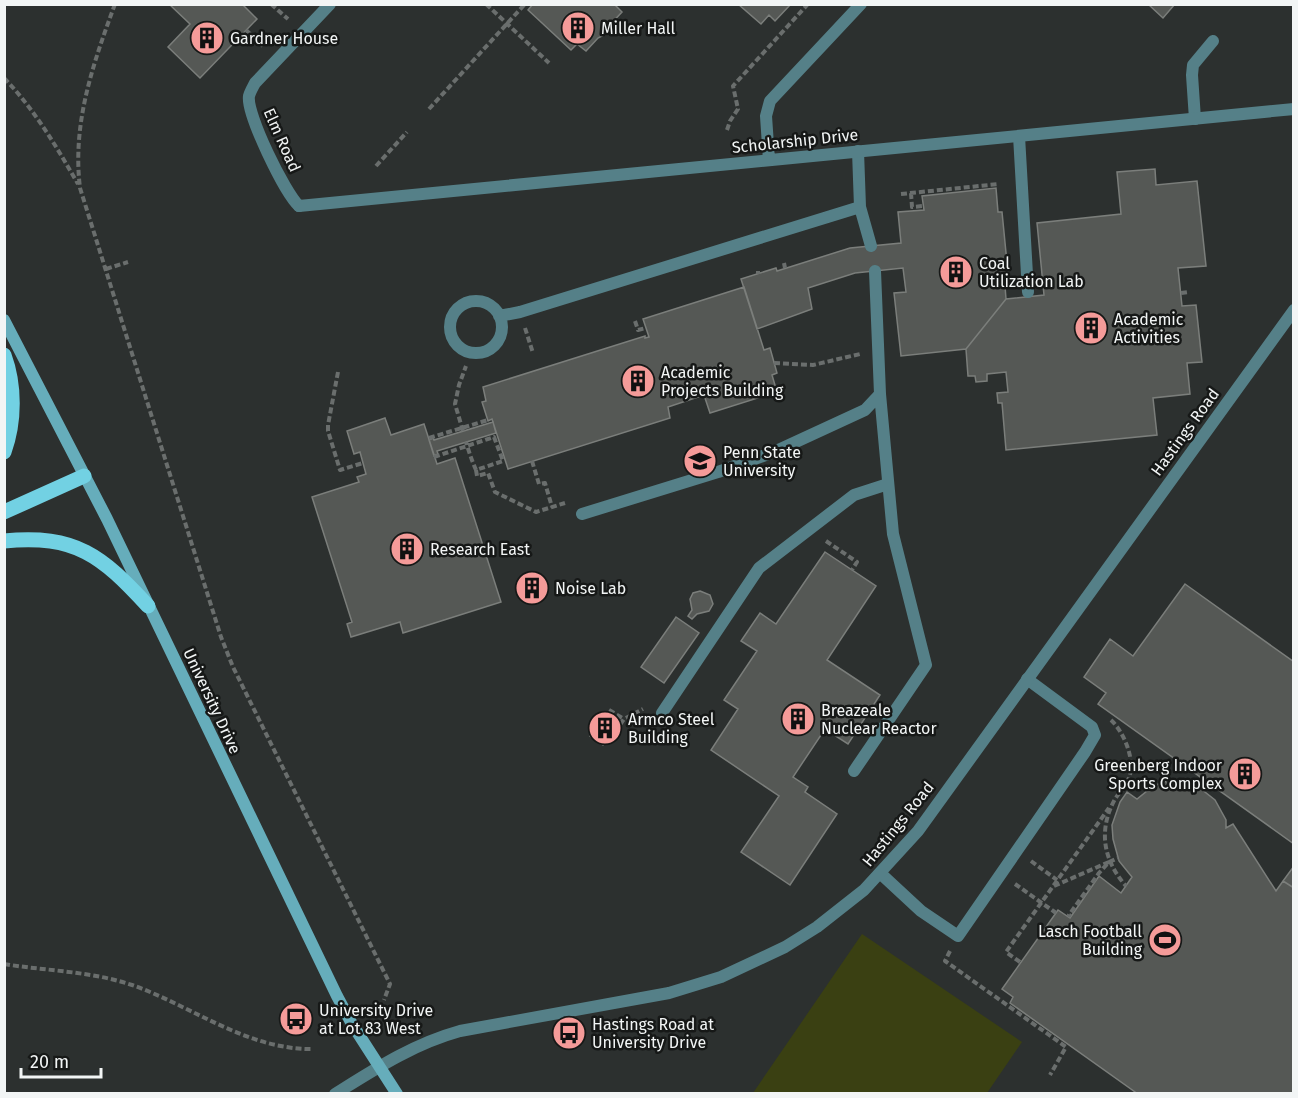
<svg xmlns="http://www.w3.org/2000/svg" width="1298" height="1098" font-family="'Fira Sans',sans-serif">
<style>
.green{fill:#3a4012}
.building{fill:#555855;stroke:#7b7e7b;stroke-width:1.5}
.lines{fill:none;stroke-linecap:round;stroke-linejoin:round}
.path{stroke:#6a6e6d;stroke-width:4;stroke-dasharray:6 3;stroke-linecap:butt}
.service{stroke:#558088;stroke-width:12}
.minor{stroke:#558088;stroke-width:12}
.secondary{stroke:#66adbb;stroke-width:12}
.primary{stroke:#72d1e3;stroke-width:15}
.labels{text-anchor:middle;dominant-baseline:central;stroke-width:5;stroke-linejoin:round;paint-order:stroke}
.poi-label{font-size:16px;fill:#f2f5f5;stroke:#161817;text-anchor:start}
.street-label{font-size:16px;fill:#f2f5f5;stroke:#161817}
</style>
<rect width="100%" height="100%" fill="#2c302f"/>
<path class="green" d="M862,934L1022,1042L987,1093H753Z"/>
<path class="building" d="M242,4L257,19L200,78L168,47L190,24L169,4Z
M533,4H614L622,12L609,26L606,34L598,38L586,51L577,44L571,50L528,10Z
M791,4L775,21L769,15L761,24L738,4Z
M1148,4H1175L1163,18Z
M1155,169L1156,185L1197,181L1206,266L1178,268L1182,306L1196,305L1202,362L1187,363L1190,394L1153,398L1157,435L1006,450L1002,403H998L997,393L1008,392L1006,372L987,374V381L976,382L975,376H968L966,349L1006,299L1044,295L1037,223L1121,214L1117,172Z
M996,188L998,212H1002L1008,273H1004L1006,299L966,349L901,356L894,293L906,292L903,268L855,273L808,288L812,309L757,329L741,279L776,268L777,271L850,248L901,243L898,212L924,210L922,196Z
M744,287L764,350L770,348L777,373L772,375L777,392L710,413L704,395L668,407L670,418L508,469L492,419L488,421L482,402L486,401L483,387L645,336V338L649,337L643,319Z
M385,418L391,435L424,424L437,464L455,458L501,602L403,633L400,622L351,637L347,624L352,622L312,497L359,482L357,477L366,474L360,452L354,454L347,431Z
M493,422L496,433L437,451L438,454L434,456L429,440L433,438L434,440Z
M825,552L876,586L827,660L880,695L848,744L825,729L793,777L808,787L805,792L837,814L790,885L741,852L779,796L711,750L738,709L724,700L757,651L741,641L760,613L776,624Z
M534,577L540,596L530,600L523,581Z
M1185,584L1294,662V844L1098,704L1106,693L1084,677L1110,639L1133,656Z
M700,591L710,595L713,604L709,611L697,614L692,619L688,616L692,610L690,599L693,593Z
M676,617L699,633L664,683L641,667Z
M608,712L620,721L603,745L590,736Z
M1174,781L1196,785L1215,800L1226,820V828L1233,824L1276,891L1283,881L1294,888V1094H1138L1010,1003L1013,997L1002,989L1058,910L1070,918L1099,876L1121,893L1132,877L1119,861L1113,839L1112,825L1120,802L1127,792L1137,799L1152,787L1163,782Z
M1294,866V888L1283,881Z"/>
<g class="lines">
<path class="path" d="M115,4C93,64 72,123 80,188L221,637L233,667L390,984L384,1000
M271,4L288,19
M486,4L549,63
M246,30L263,46
M4,78C35,110 56,146 78,184
M429,109L525,4
M727,130L730,121L738,109L733,86L808,4
M376,166L407,132
M911,193L912,207L923,206
M901,194L999,184
M784,263L785,268
M106,269L128,262
M758,271V274
M1181,293L1188,292
M635,321L638,330L646,328
M525,328L533,353
M774,363L813,365L860,354
M338,372L328,425V431L340,470L363,463
M463,431L455,404L459,385L466,366
M429,438L488,420
M434,457L494,437L503,461L476,470C472,461 469,452 466,442
M532,461L539,484L545,483L552,507
M476,470L477,476L488,473L495,492L536,512L565,503
M826,541L857,562L852,570
M609,710L624,719
M1111,720C1124,732 1137,762 1128,780C1125,787 1119,793 1115,799C1098,830 1103,860 1126,886
M615,732L624,719L643,709
M1031,861L1057,880
M1109,862L1118,858
M1015,884L1056,913
M1054,886L1109,862L1099,873L1069,915L1071,916
M950,951L945,961L1066,1047L1050,1075
M1020,962L1006,952L1109,808
M4,964C47,971 90,971 132,985C192,1006 247,1050 313,1049"/>
<path class="service" d="M1195,119L1192,75L1193,65L1213,41
M1019,136L1028,292
M299,206C285,193 246,114 249,96C250,92 253,87 255,83L330,4
M860,207L871,246
M450 327a26 26 0 1 1 52 0a26 26 0 1 1-52 0Z
M499,316L520,312L860,207L858,151
M582,514L718,472L774,452L865,410L880,394L875,271
M662,713L759,568L854,495L888,484
M854,771L926,665L893,534L880,394
M880,873L921,911L958,936L1085,752L1095,735L1092,727L1027,679"/>
<path class="minor" d="M769,160L766,116L770,101L861,4
M299,206L1294,109
M335,1094C375,1069 413,1044 460,1031L669,993L721,977L785,947L817,927L864,890L918,831L1294,310"/>
<path class="secondary" d="M4,320L107,519L337,996L352,1024L397,1094"/>
<path class="primary" d="M4,355C15,385 15,421 4,452
M4,512L84,476
M4,541C76,534 102,556 148,606"/>
</g>
<defs>
<g id="building-disc" transform="scale(1.725)"><circle r="9.5" fill="#f59b99" stroke="#161817"/><path d="M-4-6H4V6H1V3H-1V6H-4ZM-2.5-4.3h1.7v1.8h-1.7ZM.8-4.3h1.7v1.8H.8ZM-2.5-1h1.7V.8h-1.7ZM.8-1h1.7V.8H.8Z" fill="#111"/></g>
<g id="university-disc" transform="scale(1.725)"><circle r="9.5" fill="#f59b99" stroke="#161817"/><path d="M0-5L7-2L0 1L-7-2ZM-4 1L0 2.5L4 1V4Q0 6-4 4Z" fill="#111"/></g>
<g id="stadium-disc" transform="scale(1.725)"><circle r="9.5" fill="#f59b99" stroke="#161817"/><path d="M0-5a6.5 5 0 1 0 0 10a6.5 5 0 1 0 0-10ZM-3.5-1.8h7v3.6h-7Z" fill="#111"/></g>
<g id="bus-disc" transform="scale(1.725)"><circle r="9.5" fill="#f59b99" stroke="#161817"/><path d="M-5-6H5V4H4V6H2V4H-2V6H-4V4H-5ZM-3.5-4V0h7V-4ZM-3.5 1.2v1.5H-2V1.2ZM2 1.2v1.5H3.5V1.2Z" fill="#111"/></g>
</defs>
<g fill-rule="evenodd">
<use href="#building-disc" x="578" y="28"/>
<use href="#building-disc" x="207" y="38"/>
<use href="#building-disc" x="956" y="272"/>
<use href="#building-disc" x="1091" y="328"/>
<use href="#building-disc" x="638" y="381"/>
<use href="#university-disc" x="700" y="461"/>
<use href="#building-disc" x="407" y="549"/>
<use href="#building-disc" x="532" y="588"/>
<use href="#building-disc" x="798" y="719"/>
<use href="#building-disc" x="605" y="728"/>
<use href="#building-disc" x="1245" y="774"/>
<use href="#stadium-disc" x="1165" y="940"/>
<use href="#bus-disc" x="296" y="1019"/>
<use href="#bus-disc" x="569" y="1033"/>
</g>
<g class="labels">
<g class="poi-label">
<text x="601" y="28">Miller Hall</text>
<text x="230" y="38">Gardner House</text>
<text x="979" y="263">Coal<tspan x="979" dy="18">Utilization Lab</tspan></text>
<text x="1114" y="319">Academic<tspan x="1114" dy="18">Activities</tspan></text>
<text x="661" y="372">Academic<tspan x="661" dy="18">Projects Building</tspan></text>
<text x="723" y="452">Penn State<tspan x="723" dy="18">University</tspan></text>
<text x="430" y="549">Research East</text>
<text x="555" y="588">Noise Lab</text>
<text x="821" y="710">Breazeale<tspan x="821" dy="18">Nuclear Reactor</tspan></text>
<text x="628" y="719">Armco Steel<tspan x="628" dy="18">Building</tspan></text>
<text x="1222" y="765" text-anchor="end">Greenberg Indoor<tspan x="1222" dy="18">Sports Complex</tspan></text>
<text x="1142" y="931" text-anchor="end">Lasch Football<tspan x="1142" dy="18">Building</tspan></text>
<text x="319" y="1010">University Drive<tspan x="319" dy="18">at Lot 83 West</tspan></text>
<text x="592" y="1024">Hastings Road at<tspan x="592" dy="18">University Drive</tspan></text>
</g>
<g class="street-label">
<text transform="translate(282 140) rotate(66)">Elm Road</text>
<text transform="translate(795 141) rotate(-6)">Scholarship Drive</text>
<text transform="translate(1185 432) rotate(-54)">Hastings Road</text>
<text transform="translate(212 701) rotate(65)">University Drive</text>
<text transform="translate(898 824) rotate(-51)">Hastings Road</text>
</g>
</g>
<rect width="1298" height="1098" fill="none" stroke="#f2f5f5" stroke-width="12"/>
<path d="M21 1068v9h80v-9" fill="none" stroke="#f2f5f5" stroke-width="3"/>
<text x="30" y="1068" font-size="18" fill="#f2f5f5" stroke="#161817" stroke-width="4.5" paint-order="stroke">20 m</text>
</svg>
